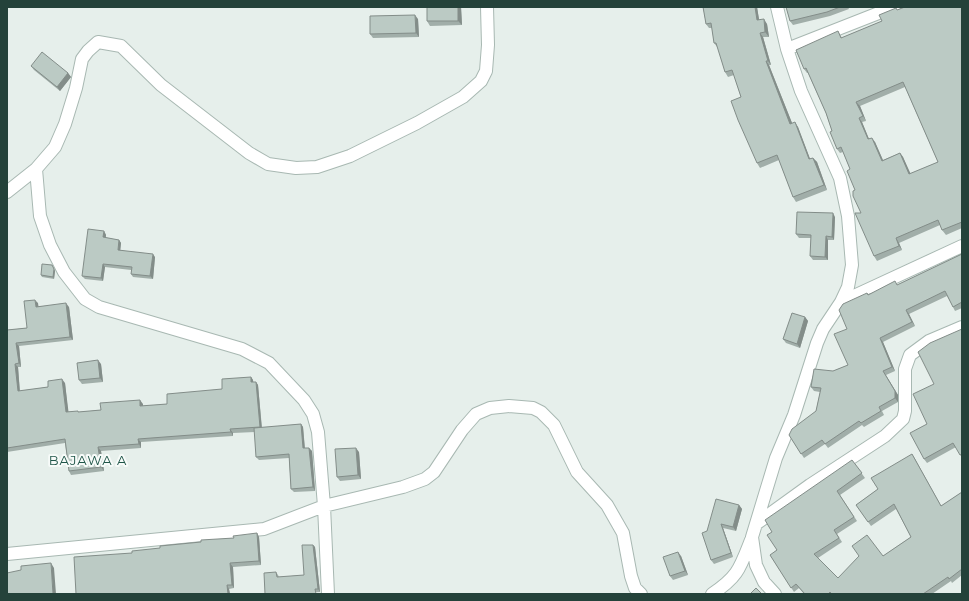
<svg xmlns="http://www.w3.org/2000/svg" width="969" height="601" font-family="Montserrat,sans-serif">
<style>
.lines{fill:none;stroke-linecap:round;stroke-linejoin:round}
.minor-casing{stroke:#a8b8b2;stroke-width:14}
.minor{stroke:#fff;stroke-width:12}
.wall{fill:#a1aea9;fill-rule:evenodd}
.shaded-wall{fill:#838d89}
.building{fill:#bbcac4;stroke:#838d89;fill-rule:evenodd}
.labels{text-anchor:middle;dominant-baseline:central;stroke-width:4;stroke-linejoin:round;paint-order:stroke}
.quarter-label{font-size:13px;letter-spacing:1px;fill:#1f5548;stroke:#f7fbf9}
</style>
<rect width="100%" height="100%" fill="#e6efeb"/>
<g class="lines">
<g class="minor-casing">
<path id="minor" d="M787,49L894,7
M7,192L36,169
M841,302L962,246
M756,524L810,485L885,436L903,419L905,411V369L910,355L929,341L962,327
M7,554L264,529L324,506L403,487L425,479L434,472L462,430L476,414L490,408L509,406L533,408L541,412L554,425L577,472L607,505L623,533L631,576L635,588L641,594
M328,594L324,506L318,432L313,414L304,400L269,363L242,349L99,307L85,299L64,272L50,245L40,216L36,169L55,147L65,124L76,88L82,59L88,51L98,42L121,46L161,85L249,153L268,164L296,168L317,167L350,156L417,123L463,97L481,81L486,71L488,45L487,7
M712,594C738,577 740,568 751,540
M775,594L764,582L756,565L752,537L776,458L794,415L817,343L823,329L841,302L848,287L852,265L848,216L840,178L801,91L787,49L777,7"/>
</g>
<use href="#minor" class="minor"/>
</g>
<path class="wall" d="M427,7H461L462,25L430,26L427,21Z
M703,7H757L759,20L767,24L769,37H763L771,65H769L792,123L798,127L810,159L813,158L817,162L827,190L796,202L793,197L779,160L760,168L757,163L741,97L734,75L728,77L725,72L718,48L714,43L712,28H709L706,24Z
M786,7H848L849,9L830,16L793,25L790,21Z
M962,7V228L946,235L942,230L940,225L899,243L902,250L877,261L874,256L861,213L850,169L843,152L840,153L837,149L832,131L826,113L808,73H807L804,69L838,31L842,38L882,21L898,10ZM905,87L938,162L910,174L903,157L900,153L883,160L875,142L869,139L862,122L866,121L860,106Z
M418,19L419,37L373,38L370,34Z
M31,66L68,73L71,77L60,91L34,70Z
M835,217L834,240H828V260H813L810,256L811,238H799L796,234Z
M104,231L106,235V238L119,240L121,243L120,250L155,257L153,279L133,277L131,274V270L105,267L103,281L85,279L82,276Z
M962,254V308L955,311L953,307L947,296L909,314L915,326L883,342L895,371L886,375L898,395V402L882,411L884,415L864,427L862,425L828,448L825,444L804,458L789,435L816,411L820,392L814,391L811,387L833,371L848,365L847,329L867,293L868,294L897,285Z
M53,267L55,271L54,279L42,277L41,275Z
M38,303V306L69,307L73,340L19,346L21,367H18L20,391L48,387L65,383L68,412H79L101,410L143,404V406L167,404L222,389L251,377L253,380V382H256L258,385L262,428L301,424L303,427L305,448H309L312,451L315,491L294,492L291,489L289,458L259,460L256,457L255,432L233,433V436L141,442V448L101,451L104,471L71,475L69,471L65,443L7,452V330L27,328Z
M805,317L808,321L800,348L786,343L783,339Z
M962,329V458L956,447L927,463L924,459L927,424L934,384Z
M101,364L103,382L82,384L79,380Z
M359,452L361,479L340,481L337,477Z
M912,454L915,459L941,506L962,492V575L952,583L951,581L932,594H804L799,588L794,592L770,555L777,550L772,532L852,460L865,478L840,495L857,521L837,534L842,542L818,558L838,578L883,556L911,537L896,509L871,526L856,505L878,489Z
M739,505L742,509L736,531L723,528L733,557L714,564L711,560L707,531Z
M257,533L259,537L261,565L233,567L234,588L229,589L230,594H76L132,553L234,538Z
M313,545L315,547L320,592L265,594L276,572L278,575L279,577L304,575Z
M681,556L688,575L673,580L670,576Z"/>
<path class="shaded-wall" d="M458,7H461L462,25L458,21Z
M755,7H757L760,25L757,20Z
M415,15L418,19L419,37L416,33Z
M764,19L767,24L769,37L765,32Z
M760,33L763,37L771,65L768,61Z
M766,61L769,65L794,128L790,124Z
M68,73L71,77L60,91L57,87Z
M856,102L860,106L866,121L863,116Z
M859,118L862,122L871,144L868,139Z
M795,122L798,127L812,164L809,159Z
M872,138L875,142L885,165L882,161Z
M900,153L903,157L913,179L909,174Z
M813,158L817,162L827,190L824,185Z
M833,213L835,217L834,240L832,237Z
M104,231L106,235L105,241L103,237Z
M826,236L828,240V260L825,257Z
M896,238L899,243L902,250L899,246Z
M119,240L121,243L120,253L118,250Z
M153,254L155,257L153,279L150,276Z
M103,264L105,267L103,281L101,278Z
M52,265L55,271L54,279L53,277Z
M35,300L38,303L39,310L36,307Z
M66,303L69,307L73,340L70,337Z
M906,310L909,314L915,326L912,322Z
M805,317L808,321L800,348L797,344Z
M880,338L883,342L895,371L892,367Z
M16,343L19,346L21,367L19,363Z
M98,360L101,364L103,382L100,378Z
M15,364L18,367L20,395L18,391Z
M883,371L898,395V402L895,398Z
M251,377L253,380L254,386L251,382Z
M62,379L65,383L69,416L66,412Z
M256,382L258,385L262,431L260,427Z
M140,400L143,404V409L140,406Z
M301,424L303,427L305,452L303,448Z
M230,429L233,433V436L231,432Z
M138,439L141,442V448L139,444Z
M98,447L101,451L104,471L101,467Z
M309,448L312,451L315,491L313,487Z
M356,448L359,452L361,479L358,475Z
M912,454L915,459L944,511L941,506Z
M739,505L742,509L736,531L733,527Z
M721,524L723,528L733,557L731,553Z
M257,533L259,537L261,565L259,561Z
M313,545L315,547L320,592L318,589Z
M678,552L681,556L688,575L685,571Z
M51,563L54,568L56,594H53Z
M230,563L233,567L234,588L232,585Z
M227,585L229,589L230,594H228Z"/>
<path class="building" d="M427,7H458V21H427Z
M703,7H755L757,20L764,19L765,32L760,33L768,61H766L790,124L795,122L809,159L813,158L824,185L793,197L777,155L757,163L738,120L731,101L741,97L732,70L725,72L716,43H714L711,23L706,24Z
M786,7H840L827,12L790,21Z
M905,7H923L924,8L925,7H961L962,9V222L942,230L938,220L896,238L899,246L874,256L855,213H861L853,196V191L855,190L847,171L850,169L841,147L837,149L830,132L832,131L826,113L806,68L804,69L796,50L838,31L841,38L882,21L879,15L896,8L897,10ZM903,82L938,162L909,174L900,153L882,161L872,138L868,139L859,118L863,116L856,102Z
M415,15L416,33L370,34V16Z
M42,52L68,73L57,87L31,66Z
M797,212L833,213L832,237L826,236L825,257L810,256L811,235L796,234Z
M88,229L104,231L103,237L119,240L118,250L153,254L150,276L131,274L132,267L103,264L101,278L82,276Z
M962,254V302L953,307L945,291L906,310L912,322L880,338L892,367L883,371L895,391V398L879,407L881,411L861,423L859,421L825,444L822,440L801,454L789,435L792,429L816,411L821,388L811,387L814,369L833,371L848,365L834,334L847,329L839,310L843,304L867,293L868,295L895,281L897,285Z
M42,264L52,265L54,269L53,277L41,275Z
M35,300L36,307L66,303L70,337L16,343L19,363L15,364L18,391L48,387V381L62,379L66,412L78,411V412L101,410L100,403L140,400V406L167,404V394L222,389V379L251,377V382H256L260,427L230,429L231,432L138,439L139,444L98,447L101,467L69,471L65,439L7,448V330L27,328L24,301Z
M792,313L805,317L797,344L783,339Z
M962,329V454L960,455L953,443L924,459L910,433L927,424L913,394L934,384L918,352L930,343Z
M98,360L100,378L79,380L77,363Z
M301,424L303,448H309L313,487L291,489L289,454L256,457L254,428Z
M356,448L358,475L337,477L335,449Z
M912,454L941,506L962,492V569L949,579L948,577L923,594H832L830,592L828,594H805L796,584L791,588L770,555L777,550L767,535L772,532L765,520L852,460L862,473L837,491L854,517L834,530L839,538L814,554L838,578L859,556L852,546L867,535L883,556L911,537L894,504L868,522L856,505L878,489L871,478L878,474Z
M716,499L739,505L733,527L721,524L731,553L711,560L702,533L707,531Z
M257,533L259,561L230,563L232,585H227L228,594H76L74,557L132,553V551L160,548V546L201,542V540L234,538L233,536Z
M302,545H313L318,589H315L316,594H265L264,573L276,572L277,577L304,575Z
M678,552L685,571L670,576L663,557Z
M51,563L53,594H7V573L21,570V566Z
M756,588L762,594H750Z"/>
<g class="labels">
<g class="quarter-label">
<text x="88" y="460">BAJAWA A</text>
</g>
</g>
<rect width="969" height="601" fill="none" stroke="#24423a" stroke-width="16"/>
</svg>
